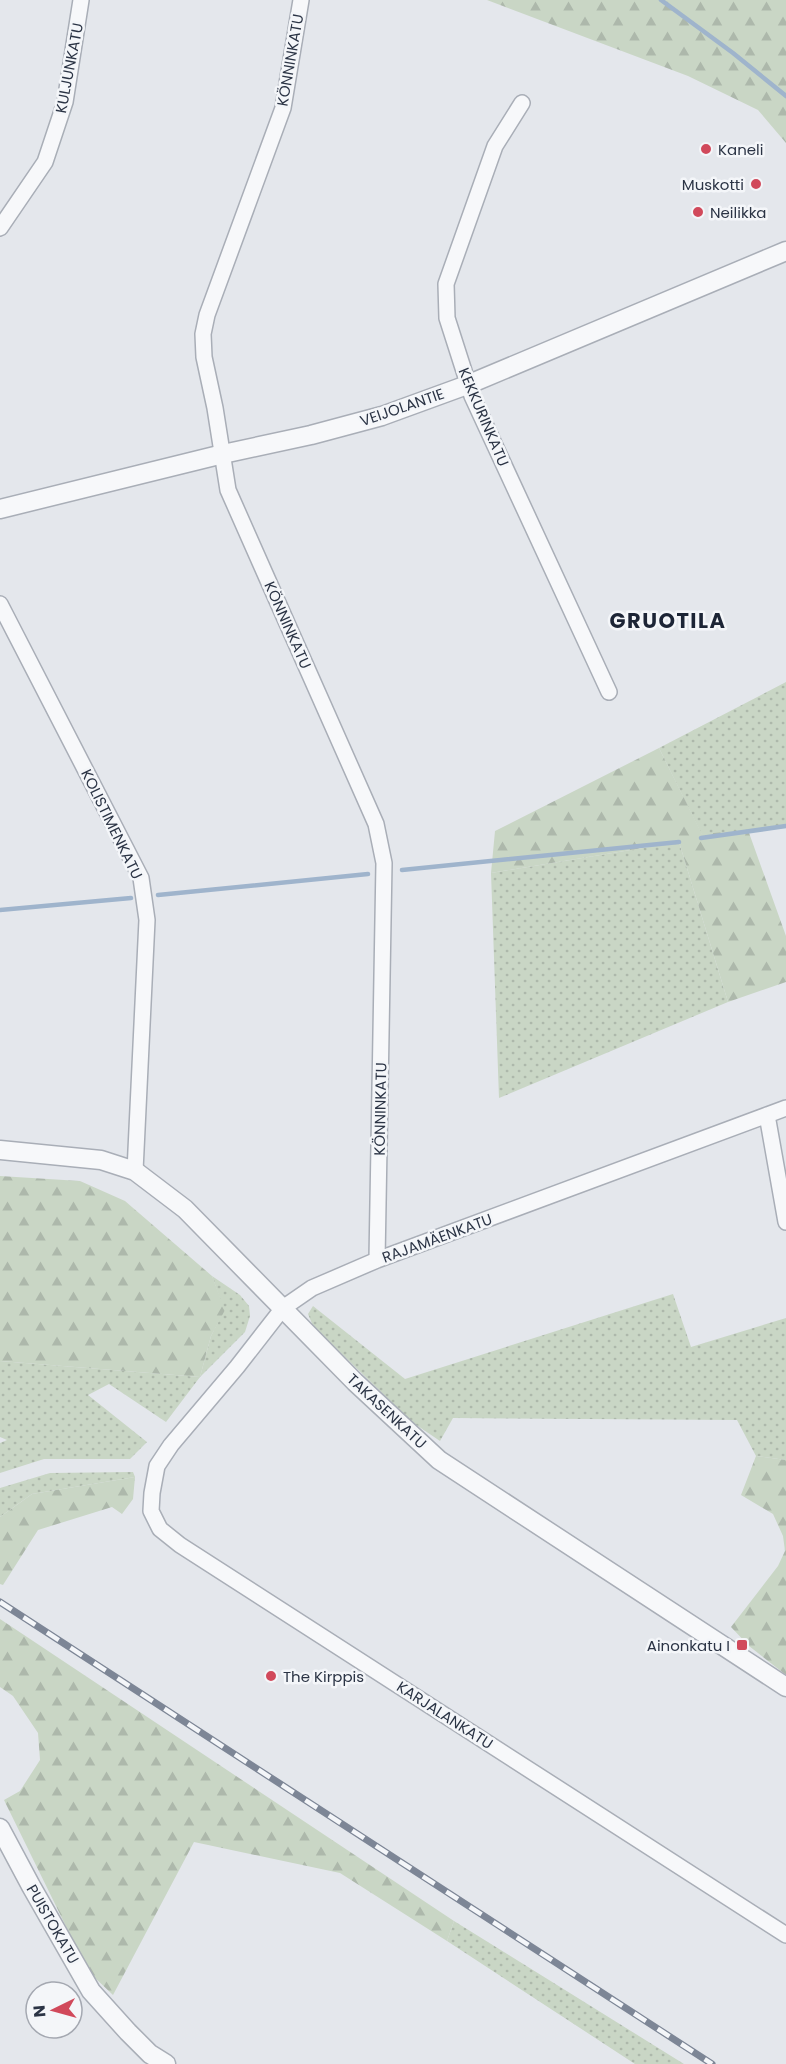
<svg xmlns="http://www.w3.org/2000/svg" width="786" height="2064" font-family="Poppins,sans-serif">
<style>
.grass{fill:url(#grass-dots)}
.forest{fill:url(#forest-firs)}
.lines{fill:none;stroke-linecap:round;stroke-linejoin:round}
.stream{stroke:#9fb4cc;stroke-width:4.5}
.minor-casing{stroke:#a9aeb7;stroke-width:18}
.tertiary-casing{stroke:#a9aeb7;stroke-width:21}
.minor{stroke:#f7f8fa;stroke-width:15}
.tertiary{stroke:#f7f8fa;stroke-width:18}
.rail-casing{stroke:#7d8696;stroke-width:7}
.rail{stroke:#f4f6f9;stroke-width:4.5;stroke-dasharray:14;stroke-linecap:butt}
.poi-dot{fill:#d1495b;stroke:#f4f6f9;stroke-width:2}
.labels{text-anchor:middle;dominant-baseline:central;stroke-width:5;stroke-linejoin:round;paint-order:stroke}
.street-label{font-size:15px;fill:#2b3445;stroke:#f4f6f9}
.poi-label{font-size:15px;fill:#2b3445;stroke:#f4f6f9;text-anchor:start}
.district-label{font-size:21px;font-weight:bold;letter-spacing:1.5px;fill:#1d2536;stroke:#f4f6f9}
</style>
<defs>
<pattern id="grass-dots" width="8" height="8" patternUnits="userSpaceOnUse" patternTransform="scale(1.5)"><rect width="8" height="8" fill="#c9d6c5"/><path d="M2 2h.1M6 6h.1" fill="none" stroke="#adb8ab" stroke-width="1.8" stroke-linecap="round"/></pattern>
<pattern id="forest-firs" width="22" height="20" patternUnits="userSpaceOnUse" patternTransform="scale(1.5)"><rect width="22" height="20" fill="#c9d6c5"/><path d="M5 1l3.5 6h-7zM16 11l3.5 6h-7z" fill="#adb8ab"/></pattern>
</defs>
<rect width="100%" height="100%" fill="#e4e7ec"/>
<path class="grass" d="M786,682V826L702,835L659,748Z
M679,842L728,1002L499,1098L491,873Z
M212,1276L240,1295L249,1306L250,1316L245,1332L200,1377L166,1422L109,1384L88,1395L147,1442L130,1459H44L0,1473V1443L7,1440L0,1437V1361L200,1377L211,1336L224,1310Z
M673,1294L691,1347L786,1318V1460L756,1456L737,1420L453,1418L440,1441L412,1422L313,1326L308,1314L313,1306L405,1379Z
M133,1472L135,1477L32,1494L0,1517V1488L50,1473Z
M454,1921L684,2064H635L447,1941Z"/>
<path class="forest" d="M487,0H786V143L758,110L688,76Z
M659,748L702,834L748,830L786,936V982L728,1002L679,842L491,873L495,831Z
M0,1176L80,1181L125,1201L212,1276L225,1310L211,1336L200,1377L0,1361Z
M756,1456L786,1460V1675L749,1646L731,1627L778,1566L785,1551L783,1536L773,1514L741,1495Z
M135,1477L133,1499L122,1514L112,1507L38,1530L3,1585L0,1584V1517L32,1494Z
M0,1619L454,1921L447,1941L340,1873L194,1842L113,1995L93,1976L82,1959L4,1800L20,1791L40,1760L38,1733L13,1696L0,1687Z"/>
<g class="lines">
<path class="stream" d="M661,0L733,53L786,96
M701,838L786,826
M402,870L679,842
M158,895L368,874
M0,910L131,898"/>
<g class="minor-casing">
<path id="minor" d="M301,0L283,108L207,315L203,334L204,357L215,408L228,490L376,824L384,863L377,1260
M522,103L495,146L446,284L447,318L472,396L609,692
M0,228L45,162L65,102L81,0
M0,604L141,878L147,920L135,1171
M786,1108L377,1260L312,1288L283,1308L237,1367L171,1445L157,1466L152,1493L151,1511L160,1529L180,1545L786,1935
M767,1115L786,1222"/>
</g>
<g class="tertiary-casing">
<path id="tertiary" d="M0,509L223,454L311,435L382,416L467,385L786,251
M0,1150L101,1160L135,1171L185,1209L355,1382L439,1460L786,1687
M0,1828L31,1886L91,1991L128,2032L150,2054L166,2064"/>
</g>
<use href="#minor" class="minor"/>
<use href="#tertiary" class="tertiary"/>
<g class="rail-casing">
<path id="rail" d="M0,1602L712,2064"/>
</g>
<use href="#rail" class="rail"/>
</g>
<g class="poi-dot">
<circle cx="706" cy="149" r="6"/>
<circle cx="756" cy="184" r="6"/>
<circle cx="698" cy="212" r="6"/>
<rect x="736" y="1639" width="12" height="12" rx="3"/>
<circle cx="271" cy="1676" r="6"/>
</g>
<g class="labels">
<g class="street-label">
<text transform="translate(290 60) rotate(-80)">KÖNNINKATU</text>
<text transform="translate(69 68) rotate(-79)">KULJUNKATU</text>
<text transform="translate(402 407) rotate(-19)">VEIJOLANTIE</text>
<text transform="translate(484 417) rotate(67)">KEKKURINKATU</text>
<text transform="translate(288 625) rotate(66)">KÖNNINKATU</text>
<text transform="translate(112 824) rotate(64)">KOLISTIMENKATU</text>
<text transform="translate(380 1109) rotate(-89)">KÖNNINKATU</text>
<text transform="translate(437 1238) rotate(-20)">RAJAMÄENKATU</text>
<text transform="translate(387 1411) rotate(43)">TAKASENKATU</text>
<text transform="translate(445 1715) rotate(33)">KARJALANKATU</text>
<text transform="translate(53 1924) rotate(60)">PUISTOKATU</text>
</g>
<g class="poi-label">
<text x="718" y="149">Kaneli</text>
<text x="744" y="184" text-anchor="end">Muskotti</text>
<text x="710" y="212">Neilikka</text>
<text x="730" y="1645" text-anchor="end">Ainonkatu I</text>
<text x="283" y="1676">The Kirppis</text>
</g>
<g class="district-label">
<text x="668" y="620">GRUOTILA</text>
</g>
</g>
<g transform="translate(54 2010) rotate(265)"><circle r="28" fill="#f4f6f9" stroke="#a4a8b1" stroke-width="1.5"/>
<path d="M0-4.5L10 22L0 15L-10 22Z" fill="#d1495b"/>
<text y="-9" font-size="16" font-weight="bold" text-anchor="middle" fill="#2b3445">N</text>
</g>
</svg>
